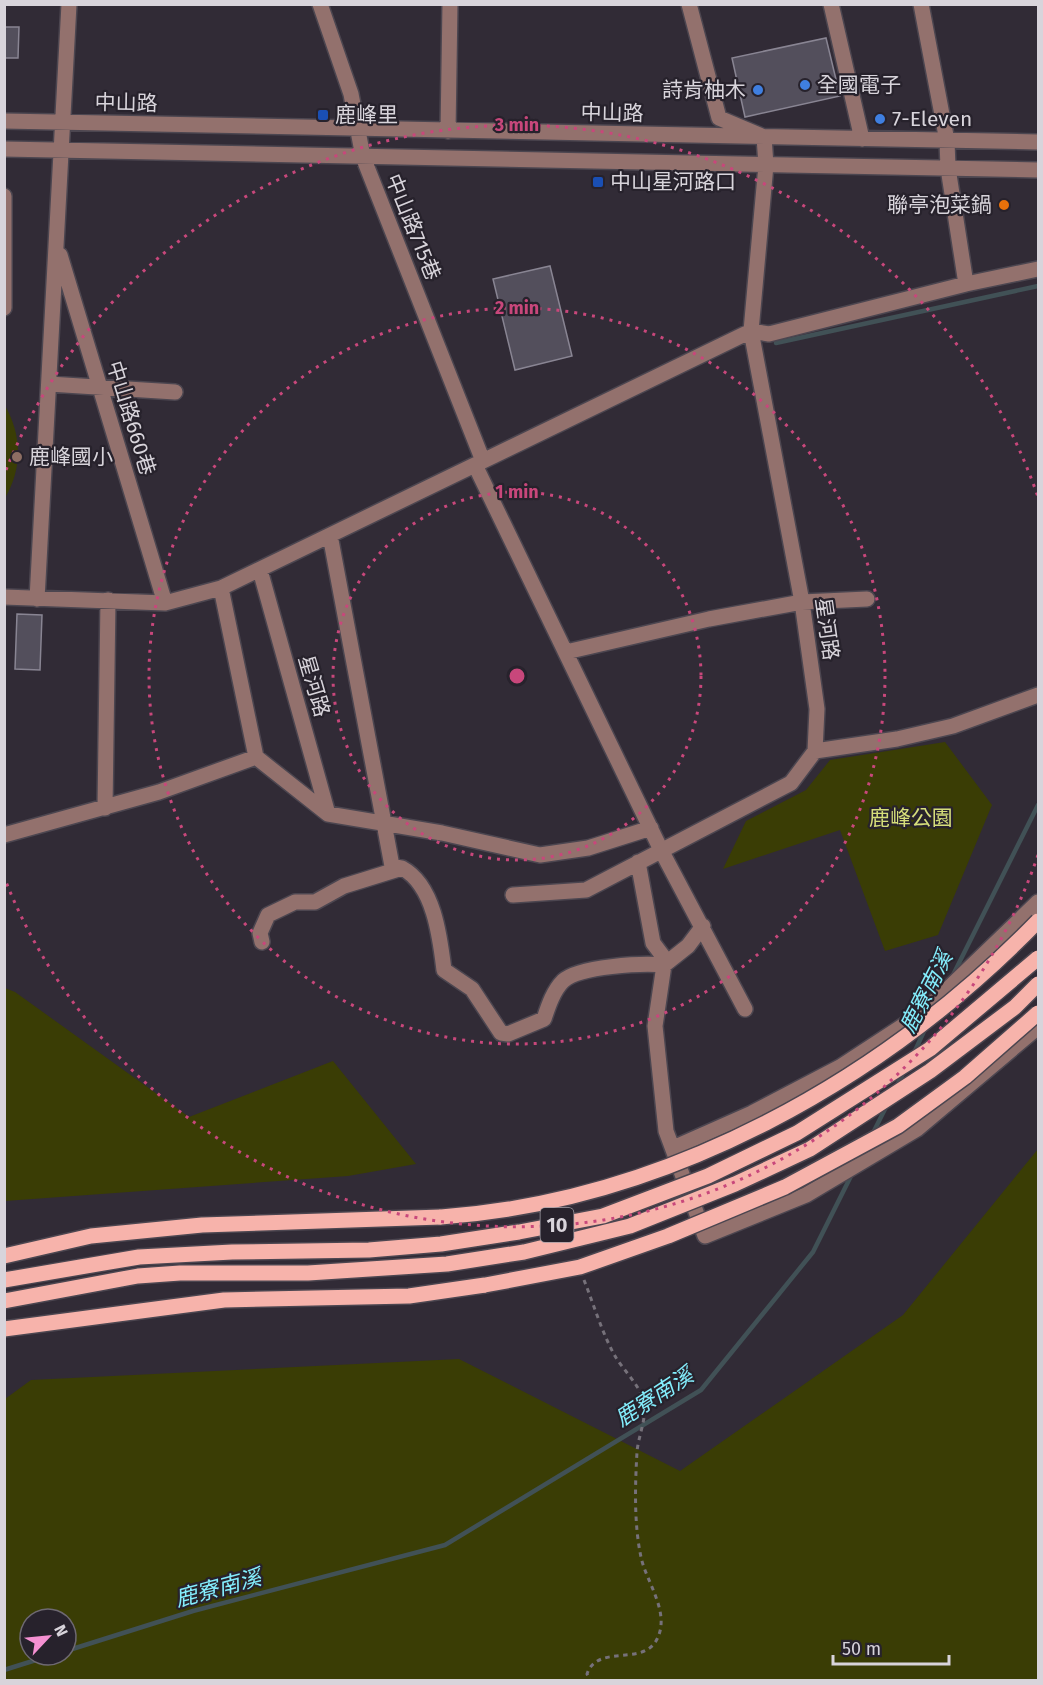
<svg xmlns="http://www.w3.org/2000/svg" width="1043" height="1685" font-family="'Fira Sans','Noto Sans TC',sans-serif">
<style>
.green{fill:#3a3d05;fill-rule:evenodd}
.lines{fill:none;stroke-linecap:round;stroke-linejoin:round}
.stream{stroke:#415156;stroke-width:4.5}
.building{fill:#534f5c;stroke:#898593;stroke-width:1.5}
.minor-casing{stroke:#4c4650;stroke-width:18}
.major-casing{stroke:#4c4650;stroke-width:18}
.path{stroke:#76717a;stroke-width:3;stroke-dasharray:4.5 4.5;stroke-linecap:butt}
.minor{stroke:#93716d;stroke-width:15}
.major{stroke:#f7b3ab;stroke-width:15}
.major-bridge-casing{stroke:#4c4650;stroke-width:18;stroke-linecap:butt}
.major-bridge{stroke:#f7b3ab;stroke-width:15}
.ring{fill:none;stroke:#c8477b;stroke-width:3;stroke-dasharray:3 6}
.shop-dot{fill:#3f7fe0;stroke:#27222c;stroke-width:2}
.transit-dot{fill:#1a4fb4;stroke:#27222c;stroke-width:2}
.food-dot{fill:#e8710a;stroke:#27222c;stroke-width:2}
.education-dot{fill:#8d6e63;stroke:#27222c;stroke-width:2}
.labels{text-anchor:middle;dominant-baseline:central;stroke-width:4.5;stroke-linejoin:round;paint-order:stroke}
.shield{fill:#27222c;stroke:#a39fa6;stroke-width:1.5}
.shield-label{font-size:20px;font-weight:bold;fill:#d8d4db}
.poi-label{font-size:21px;fill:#d8d4db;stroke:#27222c;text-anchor:start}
.street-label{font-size:21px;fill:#d8d4db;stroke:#27222c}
.park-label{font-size:21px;fill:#d6de7a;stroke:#27222c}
.water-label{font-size:22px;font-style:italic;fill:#84eefd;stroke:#27222c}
.centre{fill:#c8477b;stroke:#27222c;stroke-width:3}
.ring-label{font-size:18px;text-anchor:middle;font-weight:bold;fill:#c8477b;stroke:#27222c;stroke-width:4.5;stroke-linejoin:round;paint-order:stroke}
</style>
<rect width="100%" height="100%" fill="#312b36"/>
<path class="green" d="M4,404C22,434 23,467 5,498Z
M945,742L992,805L938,935L885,951L840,830L723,869L746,821L806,790L830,760Z
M5,988L15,992L189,1117L333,1061L416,1164L348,1176L5,1201Z
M1038,1149V1680H5V1399L31,1380L459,1359L680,1471L903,1315ZM30,1619H66V1655H30Z"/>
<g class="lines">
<path class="stream" d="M776,343L1038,286
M952,977L1038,805
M913,1055L926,1027
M896,1087L905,1070
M872,1135L887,1105
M66,1651L193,1611L445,1545L701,1390L813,1252L853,1172
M4,1670L52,1655"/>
</g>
<path class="building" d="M4,27H19L18,58H4Z
M826,38L840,96L745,117L732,58Z
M550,266L572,356L515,370L493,279Z
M17,614L42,615L40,670L15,669Z"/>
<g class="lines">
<g class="minor-casing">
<path id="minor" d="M320,4L351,94L363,157L483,461
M831,4L862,139
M4,121L1038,142
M448,131L450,4
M4,149L1038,170
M4,196V308
M60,255L165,603
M966,284L1038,269
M751,331L769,334L966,284L948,168L947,141L921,4
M49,384L175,392
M475,465L661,850L745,1009
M330,535L392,866L402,868
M260,570L328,814
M221,588L256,757
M4,597L165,603L221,588L751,331
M37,599L69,4
M566,652L709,619L802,602L867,599
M815,751L897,739L953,726L1038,695
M105,808L108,600
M4,835L159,792L256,757L328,814L442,833L540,855L588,848L651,828
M513,895L586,890L791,783L815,751L817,709L802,602L751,331L766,165L764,137L719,118L689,4
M703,926L688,946L664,965L655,1026L666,1131L705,1236L806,1195L917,1129L1038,1027
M262,942L260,933L268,915L295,902H315L344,886L402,868C434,885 440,937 444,970L472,989L501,1033L508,1034L544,1019C548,1007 553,991 563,981C579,966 643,963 664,965L662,955L653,943L638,862
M673,1148L752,1113L840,1067L924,1012L1038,902"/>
</g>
<g class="major-casing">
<path id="major" d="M4,1256L91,1236L202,1225L441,1217
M4,1329L224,1300L409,1296L485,1285"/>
</g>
<path class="path" d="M584,1280C594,1305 602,1333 615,1356C623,1370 641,1386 644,1403C647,1418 638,1437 637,1452C635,1486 634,1525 641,1557C646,1582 672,1614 656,1641C641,1666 597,1644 587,1674L590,1680"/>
<use href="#minor" class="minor"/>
<use href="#major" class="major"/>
<g class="major-bridge-casing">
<path id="major-bridge" d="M441,1217C667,1201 882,1081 1038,921
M4,1280L139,1257L232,1252L369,1250L441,1244L519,1232L603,1216L708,1176L797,1133L930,1049L1038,958
M485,1285L580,1267L668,1236L785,1187L898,1126L965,1077L1038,1013
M4,1301L138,1276L180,1273H308L447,1264L524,1252L630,1226L735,1184L810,1149L930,1071L1015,1007L1038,984"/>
</g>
<use href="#major-bridge" class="major-bridge"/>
</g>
<g class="ring">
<circle cx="517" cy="676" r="184"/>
<circle cx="517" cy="676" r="368"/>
<path d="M1038 855A551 551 0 0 1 6 882M6 470A551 551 0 0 1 1038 497"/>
</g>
<g class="shop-dot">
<circle cx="805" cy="85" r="6"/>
<circle cx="758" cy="90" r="6"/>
<circle cx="880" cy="119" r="6"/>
</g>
<g class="transit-dot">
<rect x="317" y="109" width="12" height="12" rx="3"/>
<rect x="592" y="176" width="12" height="12" rx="3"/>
</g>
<circle class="food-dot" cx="1004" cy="205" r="6"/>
<circle class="education-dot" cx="17" cy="457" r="6"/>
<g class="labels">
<rect class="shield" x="540.5" y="1208" width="33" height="34" rx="4.5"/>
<g class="shield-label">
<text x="557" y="1225">10</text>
</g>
<g class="poi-label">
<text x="817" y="85">全國電子</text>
<text x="746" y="90" text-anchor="end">詩肯柚木</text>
<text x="335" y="115">鹿峰里</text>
<text x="892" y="119">7-Eleven</text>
<text x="610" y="182">中山星河路口</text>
<text x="992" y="205" text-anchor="end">聯亭泡菜鍋</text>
<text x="29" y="457">鹿峰國小</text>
</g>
<g class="street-label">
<text transform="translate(126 103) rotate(1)">中山路</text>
<text transform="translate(612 113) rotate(1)">中山路</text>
<text transform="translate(413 227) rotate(68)">中山路715巷</text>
<text transform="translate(131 418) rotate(73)">中山路660巷</text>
<text transform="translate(827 629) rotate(82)">星河路</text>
<text transform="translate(314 686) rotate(74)">星河路</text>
</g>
<g class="park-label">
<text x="911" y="818">鹿峰公園</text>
</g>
<g class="water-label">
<text transform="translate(926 992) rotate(-63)">鹿寮南溪</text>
<text transform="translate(654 1397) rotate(-33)">鹿寮南溪</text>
<text transform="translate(218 1588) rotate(-15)">鹿寮南溪</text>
</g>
</g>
<circle cx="517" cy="676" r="9" class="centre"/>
<g class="ring-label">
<text x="517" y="131">3 min</text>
<text x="517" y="314">2 min</text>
<text x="517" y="498">1 min</text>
</g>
<rect width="1043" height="1685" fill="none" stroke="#d8d4db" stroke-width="12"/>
<g transform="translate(48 1637) rotate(64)"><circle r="28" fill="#27222c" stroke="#6e6972" stroke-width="1.5"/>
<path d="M0-4.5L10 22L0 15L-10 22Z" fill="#f591d2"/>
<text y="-9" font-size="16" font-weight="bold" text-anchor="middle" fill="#d8d4db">N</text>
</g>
<path d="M833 1655v9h116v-9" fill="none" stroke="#d8d4db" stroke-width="3"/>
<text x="842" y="1655" font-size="18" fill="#d8d4db" stroke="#27222c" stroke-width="4.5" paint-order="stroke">50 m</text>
</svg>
